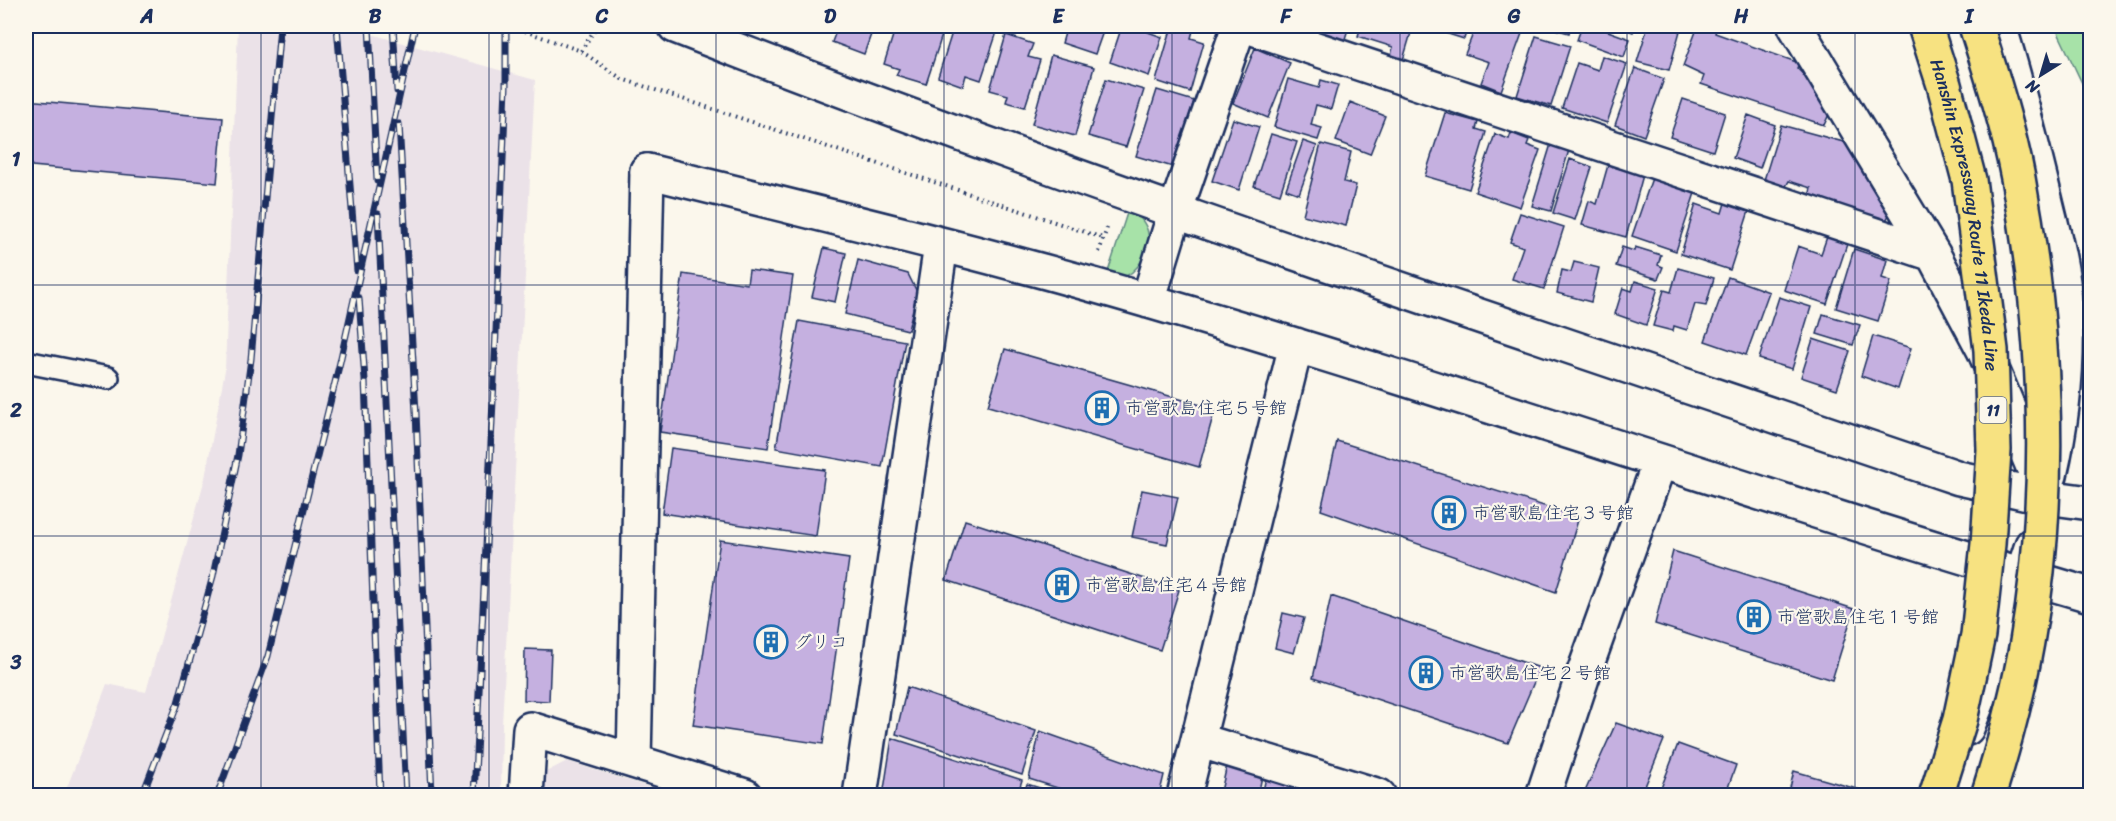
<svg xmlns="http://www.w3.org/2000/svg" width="2116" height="821" font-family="Sriracha,'Klee One',sans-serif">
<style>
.built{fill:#ebe2e8}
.green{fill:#a7e2a8;stroke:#618883;stroke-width:1.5}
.building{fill:#c5b0e0;stroke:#1b2f5e;stroke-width:1.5}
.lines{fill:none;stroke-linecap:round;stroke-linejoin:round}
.service-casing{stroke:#1b2f5e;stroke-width:26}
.minor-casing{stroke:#1b2f5e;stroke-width:38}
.tertiary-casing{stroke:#1b2f5e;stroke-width:38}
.path{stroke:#1b2f5e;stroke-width:4;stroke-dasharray:1.5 4.5;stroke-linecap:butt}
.service{stroke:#fbf7ec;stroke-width:21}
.minor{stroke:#fbf7ec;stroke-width:33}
.tertiary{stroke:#fbf7ec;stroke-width:33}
.rail-casing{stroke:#1b2f5e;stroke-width:7}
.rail{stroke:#fbf7ec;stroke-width:4.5;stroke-dasharray:14;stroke-linecap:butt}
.motorway-bridge-casing{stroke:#1b2f5e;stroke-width:38;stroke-linecap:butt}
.motorway-bridge{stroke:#f7e281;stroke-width:33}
.grid{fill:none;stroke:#1b2f5e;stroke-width:1.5;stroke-opacity:0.55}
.labels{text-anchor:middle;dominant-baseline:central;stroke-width:4.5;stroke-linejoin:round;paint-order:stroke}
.shield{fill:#fbf7ec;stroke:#5e6b89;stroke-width:1.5}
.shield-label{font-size:16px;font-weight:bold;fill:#1b2f5e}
.street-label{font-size:18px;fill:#1b2f5e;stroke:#fbf7ec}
.poi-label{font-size:18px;fill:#1b2f5e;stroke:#fbf7ec;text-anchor:start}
.neatline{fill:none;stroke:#1b2f5e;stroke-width:2}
.grid-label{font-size:20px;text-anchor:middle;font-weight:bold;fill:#1b2f5e}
</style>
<rect width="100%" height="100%" fill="#fbf7ec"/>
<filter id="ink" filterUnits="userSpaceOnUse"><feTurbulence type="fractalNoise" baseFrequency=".0167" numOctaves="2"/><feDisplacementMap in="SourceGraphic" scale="12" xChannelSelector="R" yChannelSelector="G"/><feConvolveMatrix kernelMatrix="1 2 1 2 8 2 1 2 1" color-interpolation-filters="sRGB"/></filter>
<g filter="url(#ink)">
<path class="built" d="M238,26H343L535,80L502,725L501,795L354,796V793H280L279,796L64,795L107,684L146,692L205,478L225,370Z
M567,761L674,795L543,796L544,773Z"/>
<path class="green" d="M2055,26H2090V100Z
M1129,207C1137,214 1146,222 1148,233C1151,250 1138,274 1120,278C1116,279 1111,278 1106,278Z"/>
<path class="building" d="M756,26H781L779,32Z
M838,26H874L864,54L832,42Z
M896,26H945L926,84L896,75L899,69L884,64Z
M954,26H999L981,80L966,75L963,86L938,77Z
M1067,26H1105L1095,54L1062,43Z
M1122,26H1150L1148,32L1162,37L1149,76L1110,62Z
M1172,26L1194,27L1191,38L1204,42L1190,92L1156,81Z
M1293,26H1349L1344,42Z
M1361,26H1413L1403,60L1391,56L1393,47L1358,36Z
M1423,26H1468L1464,39Z
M1476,26H1487L1495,28L1496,26H1518L1524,28L1501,91L1481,83L1489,62L1465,54Z
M1544,26H1571L1569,33Z
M1582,26H1594L1630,39L1624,57L1577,40Z
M1616,26H1635L1633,32Z
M1648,26H1673V28L1680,31L1669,70L1637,62Z
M1698,26H1717L1715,33L1799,63L1797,68L1821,93L1831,110L1824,125L1701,84L1704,76L1683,66Z
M1006,35L1033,44L1028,57L1040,60L1025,107L1006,102L1008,95L990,90Z
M1536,36L1570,46L1551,106L1517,96Z
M1255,48L1290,63L1268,118L1233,103Z
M1051,55L1094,67L1075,136L1032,124Z
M1602,56L1627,64L1607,123L1562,108L1577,63L1598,70Z
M1635,68L1664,79L1644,136L1615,125Z
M1106,79L1144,90L1126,147L1088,136Z
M1288,79L1319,88L1321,80L1338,85L1331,109L1316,105L1311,125L1322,128L1318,140L1274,127Z
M1157,90L1194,101L1173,167L1136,156Z
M1683,99L1725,113L1713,151L1670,137Z
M26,100L223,118L217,183L32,166L26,146Z
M1350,102L1385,116L1370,154L1336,141Z
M1445,113L1478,122L1476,129L1486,132L1469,189L1425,176Z
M1748,115L1775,125L1760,168L1733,158Z
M1233,119L1259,127L1239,190L1212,181Z
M1781,125L1847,143L1889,215L1885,222L1809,198L1811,188L1789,181L1785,188L1764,180Z
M1511,133L1529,140L1527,145L1540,150L1520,207L1475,192L1495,134L1509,139Z
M1271,134L1297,142L1280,194L1254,186Z
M1303,141L1317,146L1299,194L1286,189Z
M1321,144L1351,152L1344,182L1356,185L1346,226L1303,215Z
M1551,144L1569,150L1551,211L1532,206Z
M1570,159L1592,167L1575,220L1553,213Z
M1608,165L1643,175L1626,237L1582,225L1589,201L1597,204Z
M1652,178L1695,193L1676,251L1632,236Z
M1725,203L1749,211L1730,270L1681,254L1696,204L1722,213Z
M1520,213L1564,227L1544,289L1512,279L1523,247L1510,242Z
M1828,234L1848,241L1827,304L1784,290L1798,246L1821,254Z
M1622,247L1634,251L1635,247L1661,255L1658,265L1663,267L1658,279L1616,266Z
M824,248L846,253L835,302L812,297Z
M1854,249L1887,260L1882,278L1891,281L1878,321L1836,308Z
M858,260L908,274L917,292L908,330L845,314Z
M1574,262L1599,268L1591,302L1557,293L1562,270L1571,272Z
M1678,268L1714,278L1706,306L1695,304L1687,330L1674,326L1673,331L1653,326L1664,290L1671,292Z
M749,270L793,276L768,448L660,432L683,274L747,284Z
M1728,277L1769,292L1746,355L1705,341Z
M1635,281L1658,288L1646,325L1615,314L1623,288L1632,291Z
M1779,297L1811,307L1792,369L1759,359Z
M1823,314L1860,325L1853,345L1817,334Z
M799,321L905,341L882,467L776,448Z
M1873,336L1911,348L1898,389L1861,376Z
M1813,339L1850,351L1837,389L1801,377Z
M1005,349L1215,409L1199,467L988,406Z
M1337,441L1579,517L1556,592L1321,510Z
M671,448L825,470L816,536L662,513Z
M1142,490L1178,497L1167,544L1132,537Z
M965,520L1179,590L1160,650L946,580Z
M720,540L849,559L823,744L693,725Z
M1673,551L1854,609L1832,680L1655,624Z
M1331,596L1540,668L1508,743L1313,678Z
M1283,613L1304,618L1294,653L1275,648Z
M525,649L551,650L549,701L524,700Z
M907,687L1036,731L1022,775L896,734Z
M1616,723L1664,740L1641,796H1583Z
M1040,731L1164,775L1159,796H1083L1029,779Z
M892,738L1022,780L1017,796H883Z
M1678,744L1736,765L1725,796H1658Z
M1227,765L1262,776L1258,796H1220Z
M1794,771L1878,795L1788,796Z
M1266,777L1291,784L1288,796H1262Z
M2090,782V796H2081Z
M1027,784L1065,796H1023Z
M573,789L586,793L585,796H571Z"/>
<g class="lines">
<g class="service-casing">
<path id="service" d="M26,362L108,378"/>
</g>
<g class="minor-casing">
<path id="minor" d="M675,26C1097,192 1529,332 1959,478L2046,497L2090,503
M1247,26L1933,254
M1795,26L1933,254L1984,350L2044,493
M647,171C816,213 986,253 1152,302C1467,394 1776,503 2090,595
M1148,301L1175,212L1239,26
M1198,740L1379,796
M526,796L530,729L745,796
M860,796L941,245
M1184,796L1296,345
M1543,796L1582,678L1660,461"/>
</g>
<g class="tertiary-casing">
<path id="tertiary" d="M1999,26C2017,83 2031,140 2045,198C2053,232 2063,267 2065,302C2069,360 2063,418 2050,475
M1967,728L1995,658L2032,545
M634,761L647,171"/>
</g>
<path class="path" d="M525,31L581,51L622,79L1103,238
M581,51L597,26
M1099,252L1108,225"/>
<use href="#service" class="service"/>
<use href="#minor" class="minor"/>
<use href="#tertiary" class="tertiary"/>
<g class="rail-casing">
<path id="rail" d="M337,26L357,271
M369,26L377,181
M393,26L397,91
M399,124L416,412L432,796
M378,214L406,796
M359,298L365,380L380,796
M142,796L178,703L213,576L238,455L251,359L280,26
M217,796L268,656L340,362L415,26
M474,796L494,380L506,86V26"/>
</g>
<use href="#rail" class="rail"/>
<g class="motorway-bridge-casing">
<g id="motorway-bridge">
<path id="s1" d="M1925,26L1944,85L1969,180L1991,350L1994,450L1988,544L1978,635L1960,720L1936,796"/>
<path d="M1976,26C1992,76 2008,126 2018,178C2046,330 2054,489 2027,642C2018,694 2004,745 1988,796"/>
</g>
</g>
<use href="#motorway-bridge" class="motorway-bridge"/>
</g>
</g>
<path class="grid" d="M261,26V796M489,26V796M716,26V796M944,26V796M1172,26V796M1400,26V796M1627,26V796M1855,26V796M26,285H2090M26,536H2090"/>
<defs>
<g id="building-ring" transform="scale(1.725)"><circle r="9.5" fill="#fbf7ec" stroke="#1f6fb2" stroke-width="1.5"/><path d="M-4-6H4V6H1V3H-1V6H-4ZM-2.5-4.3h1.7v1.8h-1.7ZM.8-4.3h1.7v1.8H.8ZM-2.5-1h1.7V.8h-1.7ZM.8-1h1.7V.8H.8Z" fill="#1f6fb2"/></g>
</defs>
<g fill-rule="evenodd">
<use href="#building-ring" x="1102" y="408"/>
<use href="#building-ring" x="1449" y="513"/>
<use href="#building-ring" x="1062" y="585"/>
<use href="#building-ring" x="1754" y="617"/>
<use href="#building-ring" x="771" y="642"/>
<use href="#building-ring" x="1426" y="673"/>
</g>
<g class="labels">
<rect class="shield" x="1979.5" y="397" width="27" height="26" rx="4.5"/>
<g class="shield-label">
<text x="1993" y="410">11</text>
</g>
<g class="street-label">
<text stroke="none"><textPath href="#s1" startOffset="194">Hanshin Expressway Route 11 Ikeda Line</textPath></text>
</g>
<g class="poi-label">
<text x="1125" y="408">市営歌島住宅５号館</text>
<text x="1472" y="513">市営歌島住宅３号館</text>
<text x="1085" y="585">市営歌島住宅４号館</text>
<text x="1777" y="617">市営歌島住宅１号館</text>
<text x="794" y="642">グリコ</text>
<text x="1449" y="673">市営歌島住宅２号館</text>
</g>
</g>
<rect width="2116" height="821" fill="none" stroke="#fbf7ec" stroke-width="66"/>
<g transform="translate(2041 75) rotate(217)" stroke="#fbf7ec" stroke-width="4.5" paint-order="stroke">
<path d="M0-4.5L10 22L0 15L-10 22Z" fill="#1b2f5e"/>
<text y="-9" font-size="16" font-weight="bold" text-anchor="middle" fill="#1b2f5e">N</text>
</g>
<rect x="33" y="33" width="2050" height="755" class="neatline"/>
<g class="grid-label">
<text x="147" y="23">A</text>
<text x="375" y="23">B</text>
<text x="602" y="23">C</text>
<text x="830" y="23">D</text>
<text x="1058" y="23">E</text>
<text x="1286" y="23">F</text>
<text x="1514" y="23">G</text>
<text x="1741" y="23">H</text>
<text x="1969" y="23">I</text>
<text x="16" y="166">1</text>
<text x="16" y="417">2</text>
<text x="16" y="669">3</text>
</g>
</svg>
